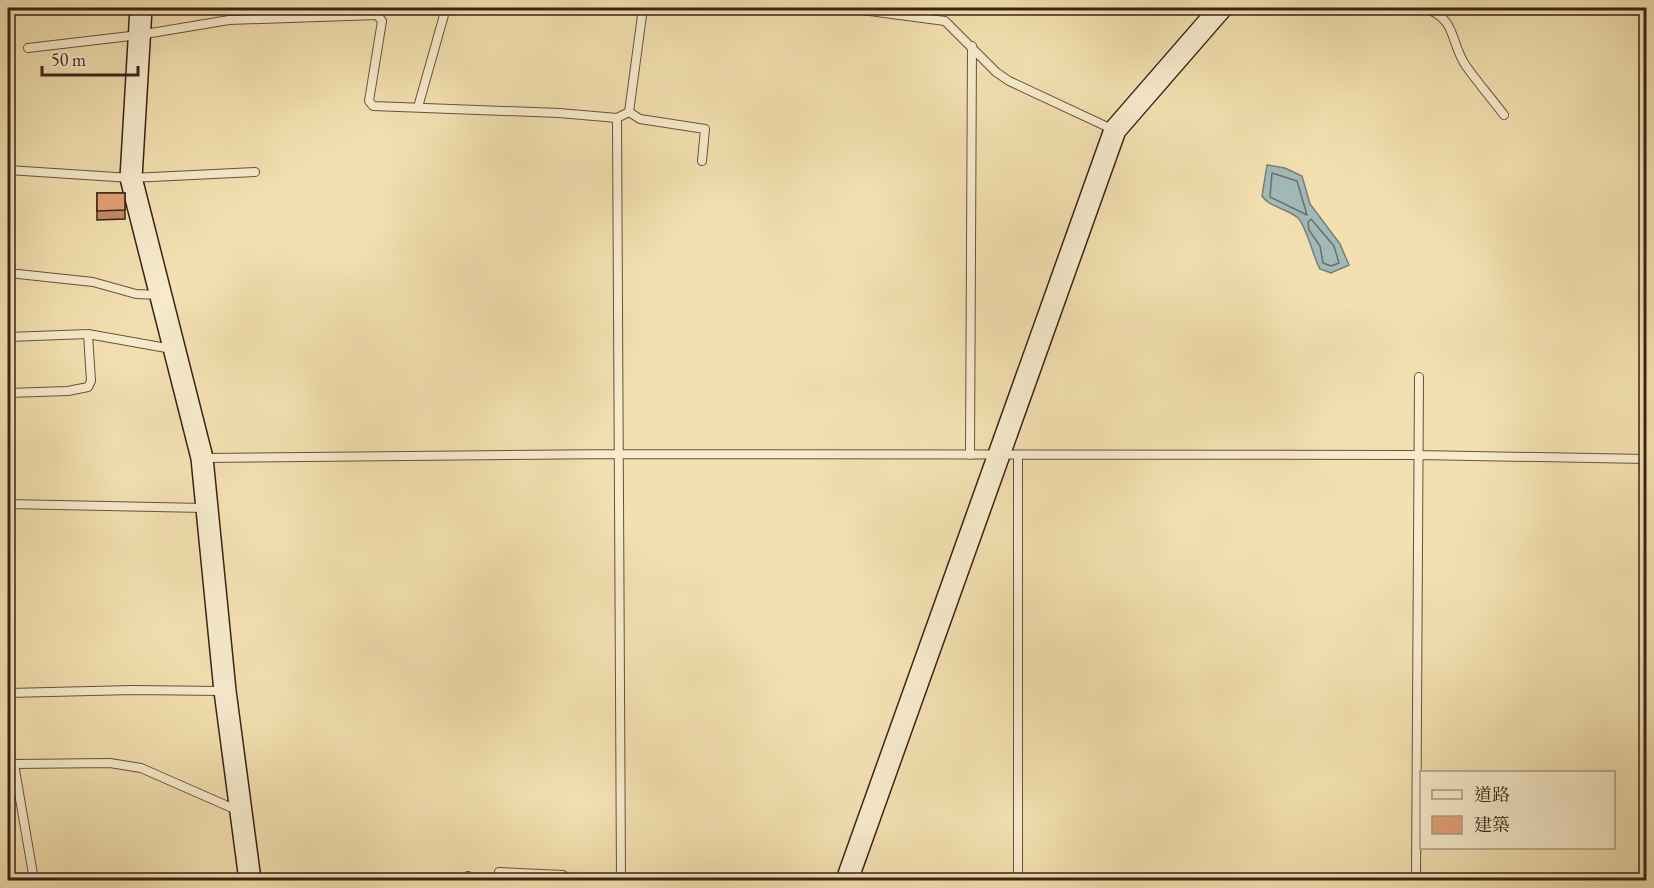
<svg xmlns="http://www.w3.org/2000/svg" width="1654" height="888" font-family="'EB Garamond','Noto Serif TC',serif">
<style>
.water{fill:#a1bab8;stroke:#787e78;stroke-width:1.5}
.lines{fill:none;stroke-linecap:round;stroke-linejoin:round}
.shore{stroke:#6e6e68;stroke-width:1.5}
.lane-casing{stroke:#69523f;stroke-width:10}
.secondary-casing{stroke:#3b2319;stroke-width:24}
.lane{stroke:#f7ebcc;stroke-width:8}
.secondary{stroke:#f7ebcc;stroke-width:21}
.wall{fill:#c38a65;stroke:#3b2319;stroke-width:1.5}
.building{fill:#e3a075;stroke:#3b2319;stroke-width:1.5}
</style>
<rect width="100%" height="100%" fill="#f3e0b0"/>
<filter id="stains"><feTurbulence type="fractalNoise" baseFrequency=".00333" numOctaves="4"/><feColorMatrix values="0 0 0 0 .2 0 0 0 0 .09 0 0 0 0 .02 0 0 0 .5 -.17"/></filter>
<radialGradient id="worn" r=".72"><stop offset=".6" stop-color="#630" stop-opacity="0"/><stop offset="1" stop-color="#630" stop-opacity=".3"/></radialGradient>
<path class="water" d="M1267,165L1285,168L1302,176L1310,204L1340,244L1349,265L1331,273L1320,269C1313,257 1307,227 1298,218C1287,208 1270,208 1262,196Z"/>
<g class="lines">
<path class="shore" d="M1272,173L1297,181L1307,215L1270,197Z
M1311,219L1334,246L1339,263L1331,266L1323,263L1320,246L1309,230L1308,222Z"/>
<g class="lane-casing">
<path id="lane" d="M847,8L945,21L996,72L1009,81L1114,130
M1202,8L1213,15
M1424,8C1458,19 1449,41 1466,66C1478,83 1492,99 1504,115
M1440,13L1449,8
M28,48L139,35L229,20L377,15L382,21L369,101L373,106L559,113L617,118L629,112L643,8
M418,107L446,8
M629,112L640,119L705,129L702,161
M617,118L621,880
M8,170L131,178L255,172
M18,274L93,282L136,294L159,295
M8,337L88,334L172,349
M8,393L68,391L88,387L91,381L88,334
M970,455L972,46
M1018,455V880
M202,458L618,454L1418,455L1646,459
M8,504L204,508
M8,693L133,690L223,691
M468,876V880
M34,880L14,764L110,763L141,768L239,811
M499,880V872L563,875L570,880
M1416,880L1419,377"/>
</g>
<g class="secondary-casing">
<path id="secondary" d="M141,8L131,178L202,458L225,691L250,880
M847,880L1115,130L1221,8"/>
</g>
<use href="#lane" class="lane"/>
<use href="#secondary" class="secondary"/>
</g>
<path class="wall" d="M97,193H125V219L97,220Z"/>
<path class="building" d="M97,193H125V210L97,211Z"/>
<rect width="1654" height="888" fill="none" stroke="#f3e0b0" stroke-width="30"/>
<rect x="9" y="9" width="1636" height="870" fill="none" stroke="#3b2319" stroke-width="3"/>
<rect x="15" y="15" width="1624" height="858" fill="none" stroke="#3b2319" stroke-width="1.5"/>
<rect x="1420" y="771" width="195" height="78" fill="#f7ebcc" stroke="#ac9b84" stroke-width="1.5"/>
<rect x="1432" y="790" width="30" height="9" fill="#f7ebcc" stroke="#ac9b84" stroke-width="1.5"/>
<text x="1474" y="801" font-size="18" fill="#3b2319">道路</text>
<rect x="1432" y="816" width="30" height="18" fill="#e3a075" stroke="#ac9b84" stroke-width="1.5"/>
<text x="1474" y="831" font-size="18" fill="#3b2319">建築</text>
<path d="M42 66v9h96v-9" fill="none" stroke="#3b2319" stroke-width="3"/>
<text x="51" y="66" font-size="18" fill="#3b2319" stroke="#f7ebcc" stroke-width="4.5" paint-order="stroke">50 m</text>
<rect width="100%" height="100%" filter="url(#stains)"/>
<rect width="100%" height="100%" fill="url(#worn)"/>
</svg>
